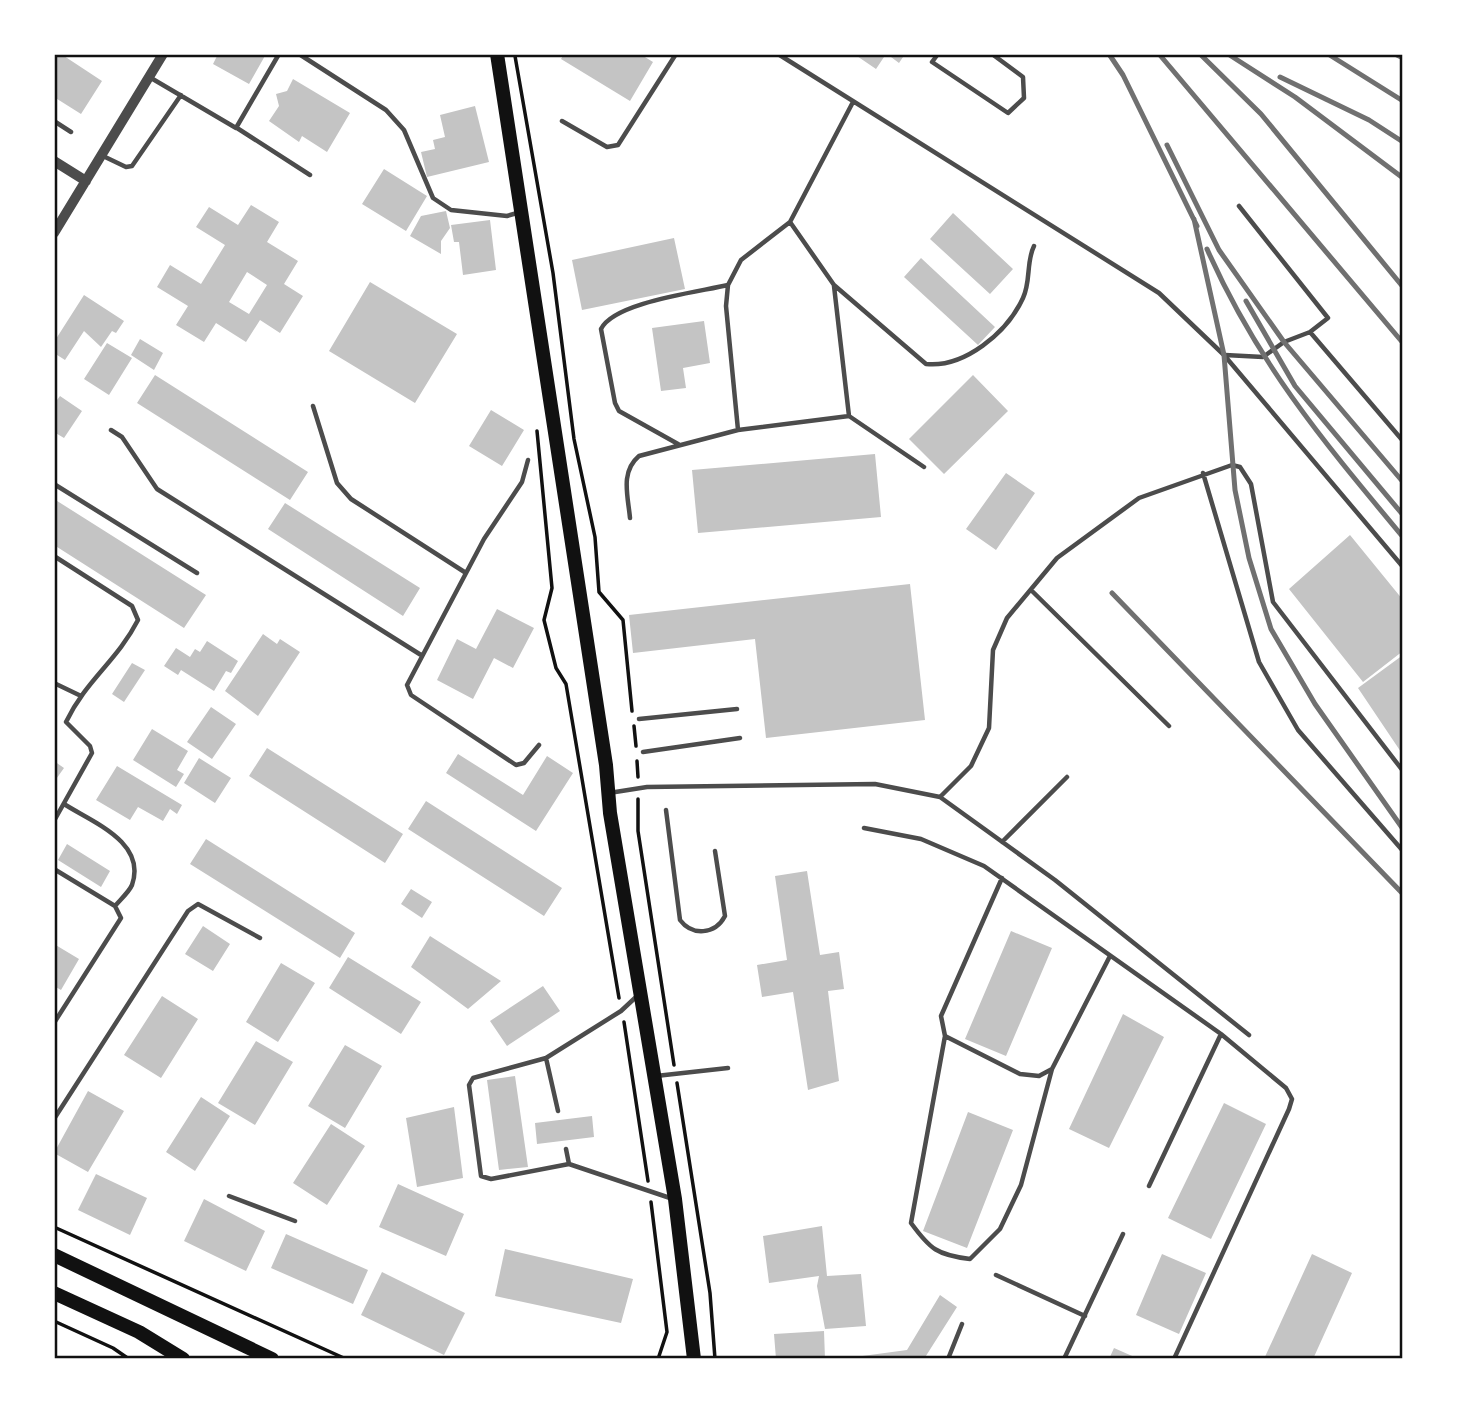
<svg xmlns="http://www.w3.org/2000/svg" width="1457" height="1413" font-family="Lato,sans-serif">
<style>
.building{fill:#c4c4c4;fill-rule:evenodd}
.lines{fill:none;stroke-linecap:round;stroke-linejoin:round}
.path{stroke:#111;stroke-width:3.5}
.service{stroke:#4c4c4c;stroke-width:4.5}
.tertiary{stroke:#4c4c4c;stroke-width:10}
.primary{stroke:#111;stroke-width:14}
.trunk{stroke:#111;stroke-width:14}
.rail{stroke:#707070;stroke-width:5}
.neatline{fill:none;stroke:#111;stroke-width:2.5}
</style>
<rect width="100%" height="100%" fill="#fff"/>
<path class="building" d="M54,54H61L102,81L81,114L54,97Z
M218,54H266L249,84L213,64Z
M564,54H640L653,62L630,101L561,59Z
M854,54H886L876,69Z
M887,54H905L899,63Z
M293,79L350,113L327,152L302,136L299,142L269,121L279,106L276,94L287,91Z
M475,106L489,162L427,177L421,152L435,149L433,140L445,137L440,115Z
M384,169L427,196L406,231L362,204Z
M251,205L279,222L267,242L298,261L284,284L303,296L280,333L260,320L246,342L216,323L204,342L176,325L188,306L157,287L170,265L201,284L225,245L196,227L209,207L238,225ZM247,272L267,285L249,314L229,302Z
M446,211L450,228L441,241V254L410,236L421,216Z
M953,213L1013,269L990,294L930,239Z
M490,220L496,270L463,275L459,242H454L451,225Z
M674,238L685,289L582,310L572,260Z
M921,258L995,327L978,345L904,277Z
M370,282L457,334L415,403L329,351Z
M84,295L124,321L116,333L112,331L101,347L84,331L65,360L54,353V342Z
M704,321L710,363L683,368L686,388L661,391L652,328Z
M140,339L163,353L154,370L131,355Z
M107,343L132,358L109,395L84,379Z
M155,375L308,472L290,500L137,403Z
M973,375L1008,411L944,474L909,439Z
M60,396L82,411L64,438L54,432V404Z
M491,410L524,430L502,466L469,446Z
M875,454L881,517L698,533L692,470Z
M1006,473L1035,493L996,550L966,529Z
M54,499L206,595L184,628L54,545Z
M285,503L420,588L403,616L268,529Z
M1350,535L1403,600V651L1363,682L1289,589Z
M910,584L925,720L766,738L755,639L633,653L629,615Z
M497,609L534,628L513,668L494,658L473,699L437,680L457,639L476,649Z
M263,634L277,644L280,639L300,652L258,716L225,691Z
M207,641L238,661L231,673L226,671L214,691L181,670L178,675L164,666L176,648L190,657L195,649L200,652Z
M1403,655V755L1358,688Z
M132,663L145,670L124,702L112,694Z
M211,707L236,724L212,759L187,742Z
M152,729L188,751L177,770L184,774L176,787L133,760Z
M267,748L403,834L385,863L249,776Z
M458,754L523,795L547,756L573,773L536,831L446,773Z
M199,758L231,778L215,803L184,783Z
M54,761L64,768L54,782Z
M117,766L182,805L177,814L170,809L163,821L138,807L130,820L96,800Z
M426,801L562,888L544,916L408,829Z
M206,839L355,933L340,958L190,864Z
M67,844L110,871L101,887L58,860Z
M807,871L820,955L839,952L844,989L828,991L839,1081L808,1090L793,992L762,997L757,965L787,960L775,876Z
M411,889L432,902L422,918L401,904Z
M203,926L230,944L213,971L185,954Z
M1011,931L1052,948L1006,1056L965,1039Z
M430,936L501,981L468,1009L411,967Z
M54,944L79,959L61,990L54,986Z
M348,957L421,1002L401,1034L329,988Z
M281,963L315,983L278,1042L246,1022Z
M543,986L560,1011L507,1046L490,1021Z
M162,996L198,1019L161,1078L124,1055Z
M1123,1014L1164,1037L1109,1148L1069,1129Z
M256,1041L293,1062L255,1125L218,1103Z
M345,1045L382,1066L345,1128L308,1106Z
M515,1076L528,1167L499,1170L487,1080Z
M88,1091L124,1111L88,1172L54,1153Z
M201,1097L230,1116L195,1171L166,1152Z
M1224,1103L1266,1124L1211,1239L1168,1218Z
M454,1107L463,1178L417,1187L406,1118Z
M968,1112L1013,1130L967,1248L923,1231Z
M592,1116L594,1137L537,1144L535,1123Z
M331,1124L365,1146L327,1205L293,1183Z
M96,1174L147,1198L130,1235L78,1210Z
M398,1184L464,1214L446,1256L379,1227Z
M204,1199L265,1231L246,1271L184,1241Z
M822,1226L827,1276L861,1274L866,1326L825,1329L817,1286L819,1276L769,1283L763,1236Z
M286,1234L368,1270L353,1304L271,1268Z
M505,1249L633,1279L621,1323L495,1296Z
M1162,1254L1206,1273L1179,1334L1136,1315Z
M1312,1254L1352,1273L1313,1359H1264Z
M382,1272L465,1313L444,1355L361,1315Z
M940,1295L957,1307L924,1359H840L907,1350Z
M824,1331L825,1359H776L774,1334Z
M1114,1348L1139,1359H1109Z"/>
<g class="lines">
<path class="path" d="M515,56L553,273L574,439L595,537L599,592L623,620L632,711
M537,431L552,588L544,620L556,668L566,684L619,998
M634,726L636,746
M637,761L638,777
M638,799V831L674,1065
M624,1022L648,1181
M677,1083L710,1293L715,1359
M651,1202L667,1332L658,1359
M54,1227L346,1359
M54,1321L113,1348L129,1359"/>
<path class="service" d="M299,54L386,110L404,130L433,198L451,210L507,216L517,213
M778,54L1159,293L1224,355L1403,567
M938,54L932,62L1008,113L1024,98L1023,77L992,54
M151,78L236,128L279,54
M54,121L71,132
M562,121L607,147L618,145L676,54
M237,128L310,175
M103,156L126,167L132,166L181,95
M790,222L834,285L926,364C964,368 1007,333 1023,298C1031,281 1026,262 1034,246
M1310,332L1403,441
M1225,355L1263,357L1284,342L1310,332L1328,318L1239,206
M313,406L337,483L351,499L466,573
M849,416L924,467
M111,430L122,437L157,489L421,655
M738,430L849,416L834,286
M678,444L619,411L615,403L601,329C614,302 699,292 728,285
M528,460L522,482L484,539L407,685L411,695L516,765L524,763L539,745
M1203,473L1259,662L1298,730L1403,851
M54,484L197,573
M630,518C628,496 620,472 639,456L738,430L726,306L728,285L741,260L790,222L853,102
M54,556L132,606L138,620C117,661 86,680 66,722L90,746L92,753L54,821
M1031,590L1169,726
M54,683L79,695
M639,719L737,709
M643,752L740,738
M609,793L647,787L875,784L940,797L971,766L989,728L993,650L1007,618L1057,558L1139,498L1232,465L1240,467L1251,484L1273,602L1403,771
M940,797L1055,880L1249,1035
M64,804C92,822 147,842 132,885C129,892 120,900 115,906
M666,810L680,920C692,936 715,935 725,916L715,851
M864,828L921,839L984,866L1221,1034L1286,1088L1292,1099L1289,1109L1174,1359
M1002,842L1067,777
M54,869L115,906L121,918L54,1023
M1002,878L941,1016L945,1036L1020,1074L1039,1076L1052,1069L1110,956
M945,1036L911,1223C930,1249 937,1255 970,1259L1000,1229L1021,1185L1052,1069
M546,1058L473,1078L469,1085L481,1176L491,1179L569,1164
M656,1076L728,1068
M558,1111L546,1058L621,1011L636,997
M54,1119L188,911L198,904L260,938
M566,1149L569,1164L673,1199
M1149,1186L1221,1034
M229,1196L295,1221
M996,1275L1085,1316
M948,1359L962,1324
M1064,1359L1123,1234"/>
<path class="tertiary" d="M54,161L86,181
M54,233L163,54"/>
<path class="primary" d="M497,54L606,765L610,813L675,1199L694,1359"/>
<path class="trunk" d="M54,1255L272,1359
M54,1293L139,1332L183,1359"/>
<path class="rail" d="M1109,54L1123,75L1197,226
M1159,54L1403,343
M1200,54L1261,114L1403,287
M1228,54L1295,97L1403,178
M1328,54L1403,101
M1395,54L1403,58
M1280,77L1369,120L1403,142
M1167,145L1219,250L1284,342L1403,482
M1194,219L1224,355L1235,490L1249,558L1271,629L1315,704L1403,829
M1207,249C1258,364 1323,441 1403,537
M1246,301L1295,386L1403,515
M1112,593L1403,894"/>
</g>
<rect width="1457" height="1413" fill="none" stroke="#ffffff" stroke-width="112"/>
<rect x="56" y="56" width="1345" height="1301" class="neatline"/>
</svg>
